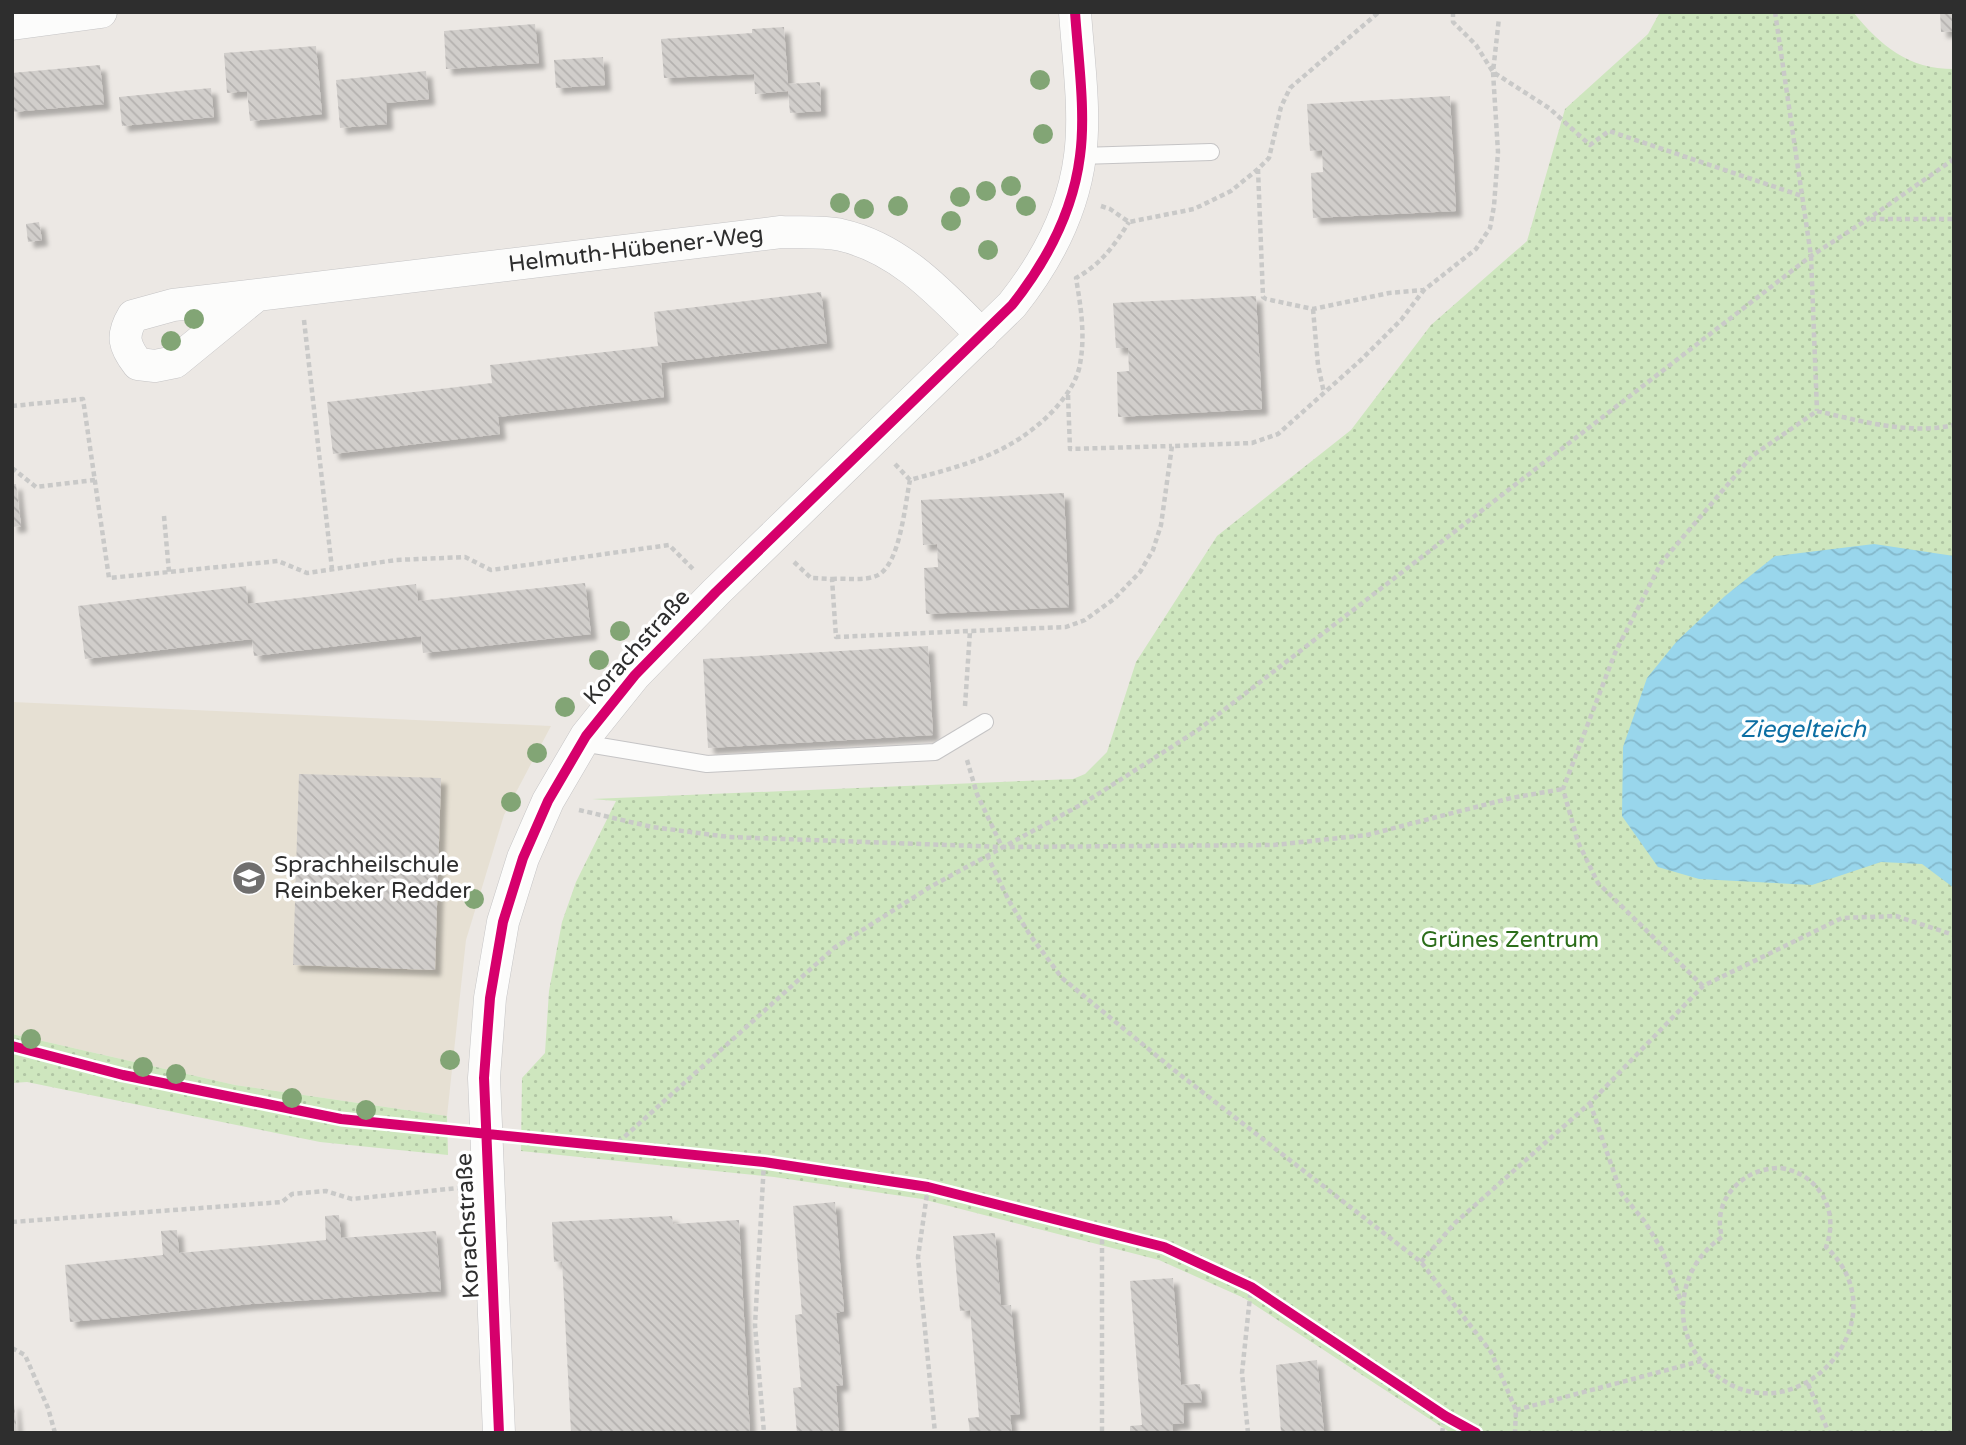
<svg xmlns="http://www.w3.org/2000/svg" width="1966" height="1445" font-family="'Varela Round',sans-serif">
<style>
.education{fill:#e6e0d3}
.park{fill:url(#park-dots)}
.water{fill:url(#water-waves)}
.building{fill:url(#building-back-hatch);filter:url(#shadow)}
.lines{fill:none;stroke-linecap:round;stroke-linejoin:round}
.service-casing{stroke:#c5c4c5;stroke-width:18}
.minor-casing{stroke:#c5c4c5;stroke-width:33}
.path{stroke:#c9c9c8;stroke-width:4.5;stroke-dasharray:5 3.5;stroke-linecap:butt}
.service{stroke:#fcfcfb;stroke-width:16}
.minor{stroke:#fcfcfb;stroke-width:32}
.cycleway-casing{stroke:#fff;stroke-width:15}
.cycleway{stroke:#d6006c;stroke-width:10}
.tree{fill:#82a575}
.labels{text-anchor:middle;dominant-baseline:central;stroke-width:7;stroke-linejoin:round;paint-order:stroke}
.street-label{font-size:23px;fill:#2e2e2e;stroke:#fff}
.poi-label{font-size:23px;fill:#2e2e2e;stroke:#fff;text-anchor:start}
.park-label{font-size:23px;fill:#2c6e1b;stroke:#fff}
.water-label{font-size:24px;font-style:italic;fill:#0d6fa3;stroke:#fff}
</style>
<defs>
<pattern id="park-dots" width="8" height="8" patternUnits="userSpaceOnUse" patternTransform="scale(1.75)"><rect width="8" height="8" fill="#cee6be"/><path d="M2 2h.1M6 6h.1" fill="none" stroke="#b1c6a4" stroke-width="1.8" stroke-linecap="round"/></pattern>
<pattern id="water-waves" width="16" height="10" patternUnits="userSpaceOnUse" patternTransform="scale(1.75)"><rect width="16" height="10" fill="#99d6ec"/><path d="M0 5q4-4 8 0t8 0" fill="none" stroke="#84b8cb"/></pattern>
<pattern id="building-back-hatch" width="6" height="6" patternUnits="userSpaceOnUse" patternTransform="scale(1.75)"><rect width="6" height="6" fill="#d1cecb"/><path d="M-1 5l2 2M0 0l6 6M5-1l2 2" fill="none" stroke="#b4b1af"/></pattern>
<filter id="shadow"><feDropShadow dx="6" dy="6" stdDeviation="2" flood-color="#0004"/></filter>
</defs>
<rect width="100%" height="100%" fill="#ece8e4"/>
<path class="education" d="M12,702L551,726L504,815L466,940L447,1116L235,1085L12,1034Z"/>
<path class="park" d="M1660,12H1853C1881,46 1908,69 1954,69V1433H1451L1244,1298L1159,1260L922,1199L774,1177L521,1151L522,1078L545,1053L549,991L562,922L576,882L616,801L592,799L1073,779L1085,774L1107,752L1136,662L1217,536L1351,430L1431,325L1527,241L1565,109L1648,34Z
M12,1034L235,1085L447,1116L448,1155L320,1142L27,1082L12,1083Z"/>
<path class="water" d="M1874,544L1954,556V888L1922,864L1881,862L1812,885L1699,879L1658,867L1622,816L1623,747L1647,678L1677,641L1725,596L1775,556Z"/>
<path class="building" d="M1940,12H1954V31L1941,32Z
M535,24L539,63L446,69L444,31Z
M784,27L788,84L820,82L821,111L790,113L788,91L755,94L754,74L664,78L661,39L752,33V29Z
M316,46L322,114L250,121L247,91L227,93L224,53Z
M603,57L605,85L556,88L554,60Z
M100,65L104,104L12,112V73Z
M426,71L429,99L386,103L387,124L340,128L336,80Z
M211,88L214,117L122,126L119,97Z
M1450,96L1456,211L1313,218L1311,173L1323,172L1322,150L1310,151L1307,104Z
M39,222L42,240L28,242L26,224Z
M821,292L827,343L661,363L664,397L498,417L500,434L333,454L327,402L492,383L490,365L658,346L654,312Z
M1256,296L1262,409L1118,417L1117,372L1129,371L1128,348H1116L1113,303Z
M12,484H16L21,526L12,527Z
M1064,493L1069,607L926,614L924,568L938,567L937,544L923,545L921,500Z
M585,583L591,634L423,653L421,636L254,656L252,639L85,659L78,606L246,586L248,604L416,584L418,601Z
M928,646L933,735L708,748L703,659Z
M299,774L441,778L435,970L293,965Z
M835,1202L844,1311L836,1313L843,1385L836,1386L839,1433H797L793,1388L801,1387L795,1315L802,1314L793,1206Z
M339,1215L341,1238L436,1231L441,1291L251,1304L70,1322L65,1265L163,1255L161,1231L177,1230L179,1253L326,1240L325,1216Z
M672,1216L673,1224L739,1220L750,1433H571L562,1261L554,1262L552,1222Z
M995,1233L1001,1306L1011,1305L1020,1414L1010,1415L1012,1433H970L968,1418L979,1417L970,1310L960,1311L953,1236Z
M1173,1278L1181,1385L1200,1384L1202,1402L1183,1403L1184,1423L1172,1424L1173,1433H1130V1426L1142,1425L1130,1281Z
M1317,1360L1324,1433H1281L1276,1365Z
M12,1403H14L17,1432H12Z"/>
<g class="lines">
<g class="service-casing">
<path id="service" d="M1080,156L1211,152
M582,743L707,764L935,752L985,722"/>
</g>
<g class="minor-casing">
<g id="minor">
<path d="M12,24L101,12"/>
<path id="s1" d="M257,295L175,362L155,366L138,364C124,346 121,336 133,316L173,305L781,232C800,233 823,231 841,235C900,248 941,294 982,335"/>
<path d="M499,1433L484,1078L490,998L503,922L523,858L548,801L586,736L635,675L716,592L1012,305C1047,261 1073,212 1080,156C1086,112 1078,57 1075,12"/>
</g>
</g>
<path class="path" d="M1453,12V22L1476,45L1493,72L1549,108L1590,145L1609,131L1802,196
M1775,12L1811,256L1817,411
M1258,169L1263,297L1266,299L1313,309L1389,293L1424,290L1476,249L1490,228L1494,206L1498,152L1493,72L1499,18
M1101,206L1110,209L1129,222L1194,209L1231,191L1258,169L1269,158L1281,107L1290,88L1379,12
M1871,219H1954
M1313,309L1318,365L1324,393
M304,320L332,569
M1068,395L1070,449L1172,446
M12,406L83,399L109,578L278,561L307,573L396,560L465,557L491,570L669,545L693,569
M895,464L910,480C968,464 1011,454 1054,410C1065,397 1074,386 1079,369C1086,338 1081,308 1076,278C1101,264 1114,246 1129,222
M12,468L36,487L95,480
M164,516L169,572
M794,562L811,578L832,579L836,637L970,631
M832,579C846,578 864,581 876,576C900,567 905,504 910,480
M965,706L970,631L1066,627L1085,620L1114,599L1140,572L1153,550L1161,525L1172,446L1252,443L1278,434L1362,359L1401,320L1424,290
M967,760L977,794L1002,847
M579,810L652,827L729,837L1002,847L1274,845L1367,835L1511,798L1563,789
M987,855L1009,901L1030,935L1062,978L1174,1070L1421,1262L1491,1352L1516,1410L1515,1433
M1703,986L1598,883L1578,842L1563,789L1615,653L1661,563L1752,456L1817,411C1860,421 1910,435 1954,425
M1590,1103L1621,1193L1645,1222L1662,1250L1682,1304
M612,1148L834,948L930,887L1084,803L1198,730L1811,256L1868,219L1954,159
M764,1162L755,1325L764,1433
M1781,1168C1819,1174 1840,1211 1826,1247C1907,1322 1791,1445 1710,1370C1694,1356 1684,1335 1683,1314C1682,1282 1696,1255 1722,1237C1711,1199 1744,1167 1781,1168Z
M928,1187L918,1257L935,1433
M12,1222L282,1202L292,1194L326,1191L352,1199L458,1188
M1102,1231V1433
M1421,1262L1455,1223L1590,1103L1703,986L1842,918L1896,916L1954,935
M12,1348L25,1355L48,1408L55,1433
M1808,1384L1829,1433
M1516,1410L1701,1361
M1248,1433L1242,1373L1251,1287
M1442,1433L1445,1416"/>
<use href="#service" class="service"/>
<use href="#minor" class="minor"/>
<g class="cycleway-casing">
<path id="cycleway" d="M12,1046L123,1075L341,1119L764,1162L928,1187L1164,1247L1251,1287L1445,1416L1476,1433
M499,1433L484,1078L490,998L503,922L523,858L548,801L586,736L635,675L716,592L1012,305C1047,261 1073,212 1080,156C1086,112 1078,57 1075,12"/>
</g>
<use href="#cycleway" class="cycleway"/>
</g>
<g class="tree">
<circle cx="1040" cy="80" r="10"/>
<circle cx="1043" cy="134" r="10"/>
<circle cx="1011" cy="186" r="10"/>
<circle cx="986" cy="191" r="10"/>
<circle cx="960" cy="197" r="10"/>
<circle cx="840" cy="203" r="10"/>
<circle cx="898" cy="206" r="10"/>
<circle cx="1026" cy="206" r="10"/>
<circle cx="864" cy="209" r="10"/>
<circle cx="951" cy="221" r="10"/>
<circle cx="988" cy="250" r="10"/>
<circle cx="194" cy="319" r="10"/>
<circle cx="171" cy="341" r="10"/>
<circle cx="620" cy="631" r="10"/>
<circle cx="599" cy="660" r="10"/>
<circle cx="565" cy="707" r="10"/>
<circle cx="537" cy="753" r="10"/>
<circle cx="511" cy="802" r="10"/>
<circle cx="474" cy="899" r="10"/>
<circle cx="31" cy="1039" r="10"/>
<circle cx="450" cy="1060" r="10"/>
<circle cx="143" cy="1067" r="10"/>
<circle cx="176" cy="1074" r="10"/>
<circle cx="292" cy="1098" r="10"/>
<circle cx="366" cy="1110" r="10"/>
</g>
<defs>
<g id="school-disc" transform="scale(1.75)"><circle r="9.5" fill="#706f6e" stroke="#fff"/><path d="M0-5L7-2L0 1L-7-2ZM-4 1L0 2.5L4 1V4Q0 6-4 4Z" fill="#fff"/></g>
</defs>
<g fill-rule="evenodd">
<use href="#school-disc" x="249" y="878"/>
</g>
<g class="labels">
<g class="street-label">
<text stroke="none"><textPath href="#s1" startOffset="704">Helmuth-Hübener-Weg</textPath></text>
<text transform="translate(637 647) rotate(-48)">Korachstraße</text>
<text transform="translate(468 1226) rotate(-93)">Korachstraße</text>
</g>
<g class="poi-label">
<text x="274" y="865">Sprachheilschule<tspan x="274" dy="26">Reinbeker Redder</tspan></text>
</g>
<g class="park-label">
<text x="1510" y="940">Grünes Zentrum</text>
</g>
<g class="water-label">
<text x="1803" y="729">Ziegelteich</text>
</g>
</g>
<rect width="1966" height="1445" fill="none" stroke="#2e2e2e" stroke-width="28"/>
</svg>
